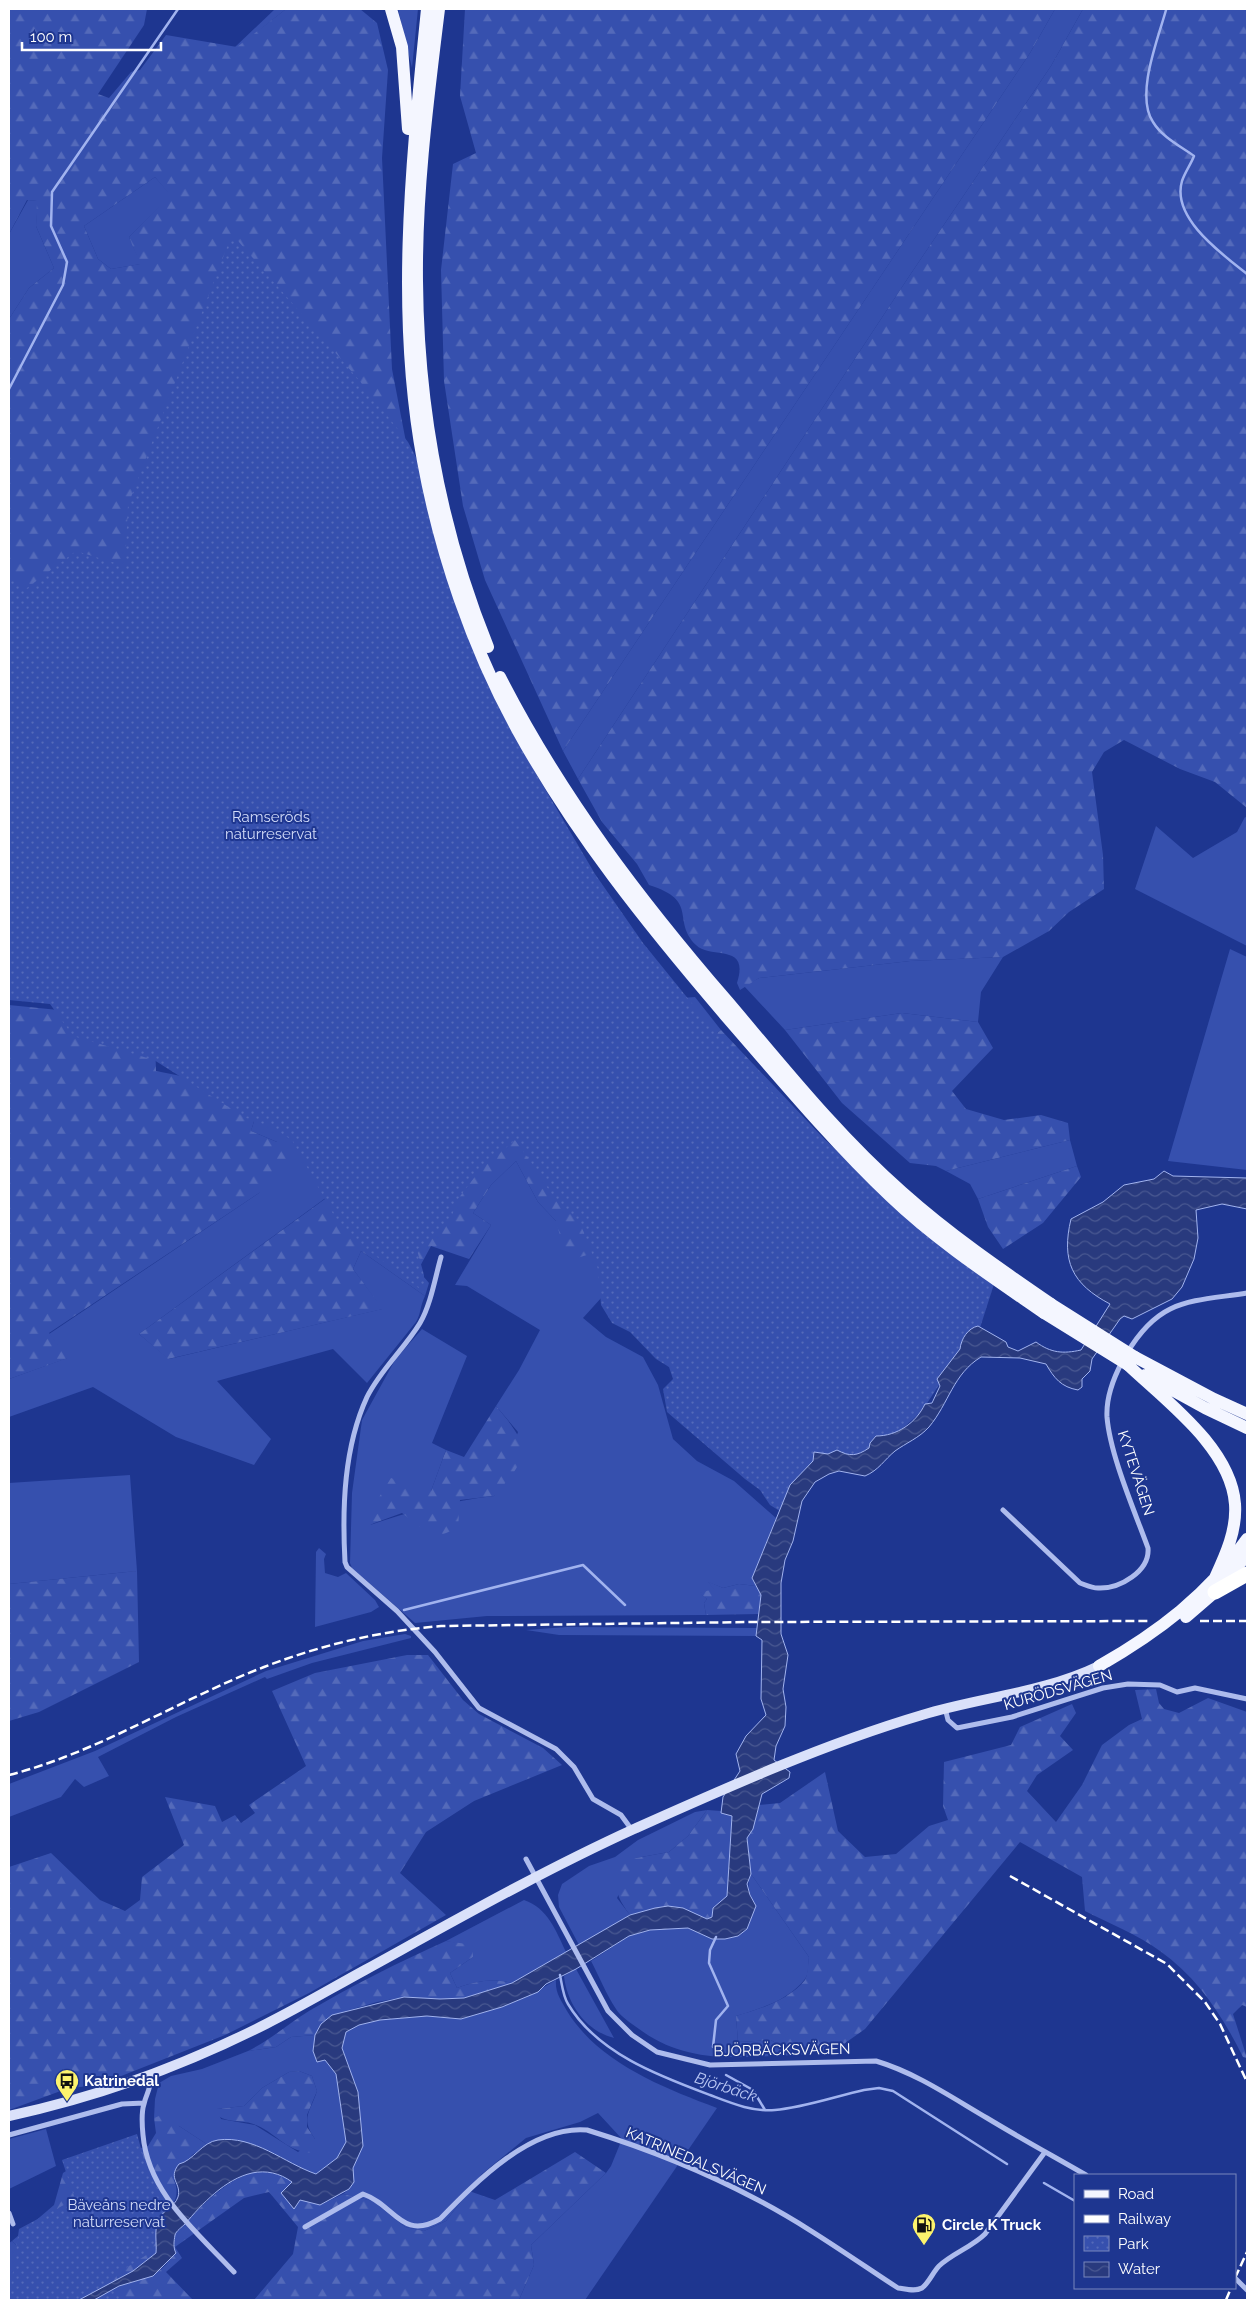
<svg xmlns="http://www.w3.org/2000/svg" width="1256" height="2309" font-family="Raleway,sans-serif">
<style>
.green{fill:#3650ae;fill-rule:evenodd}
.forest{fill:url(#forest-firs);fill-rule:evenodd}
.park{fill:url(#park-dots)}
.water{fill:url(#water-waves);stroke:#a1b3ef}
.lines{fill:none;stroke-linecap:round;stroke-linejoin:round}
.stream{stroke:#a1b3ef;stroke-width:2.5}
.street{stroke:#aebced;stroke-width:5}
.secondary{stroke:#dae1fa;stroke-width:10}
.primary{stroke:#f4f6ff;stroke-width:12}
.highway{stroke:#fff;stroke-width:15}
.rail{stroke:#fff;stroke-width:2.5;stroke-dasharray:9 4;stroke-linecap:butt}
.primary-bridge{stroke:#f4f6ff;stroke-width:12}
.labels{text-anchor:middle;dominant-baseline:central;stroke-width:4;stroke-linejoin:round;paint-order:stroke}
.park-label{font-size:15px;fill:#d3dcf9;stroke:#1e3690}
.street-label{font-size:15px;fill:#fff;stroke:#1e3690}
.poi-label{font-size:15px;font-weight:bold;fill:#fff;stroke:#1e3690;text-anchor:start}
.water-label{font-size:16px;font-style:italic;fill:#bac7f4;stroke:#1e3690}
</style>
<defs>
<pattern id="forest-firs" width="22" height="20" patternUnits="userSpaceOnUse" patternTransform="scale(1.25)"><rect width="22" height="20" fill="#3650ae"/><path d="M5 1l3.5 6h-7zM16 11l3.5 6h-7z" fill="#546aba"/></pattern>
<pattern id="park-dots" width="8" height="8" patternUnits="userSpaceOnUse" patternTransform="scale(1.25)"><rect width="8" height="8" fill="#3650ae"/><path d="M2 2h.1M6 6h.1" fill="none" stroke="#546aba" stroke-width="1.8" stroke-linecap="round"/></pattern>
<pattern id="water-waves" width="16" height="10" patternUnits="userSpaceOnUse" patternTransform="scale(1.25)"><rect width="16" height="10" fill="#293a7e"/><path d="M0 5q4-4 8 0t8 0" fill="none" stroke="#495891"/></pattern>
</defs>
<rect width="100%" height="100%" fill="#1e3690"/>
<path class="green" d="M275,9H286L237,48L235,47Z
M398,9H418L412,68Z
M1055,9H1083L1051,66L908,278L578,779L563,751L1030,53Z
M155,177L171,195L129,237L141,264L111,269L98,259L84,226Z
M28,200L38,201L36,226L54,268L29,288L9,319V234Z
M1245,817L1247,818V946L1135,889L1156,826L1193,858L1237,832Z
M1230,949L1247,957V1170L1168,1161Z
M1003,957L981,992L978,1022L902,1013L785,1030L744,986L759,978L910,961Z
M695,997L721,1030L713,1036L401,1143L139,1334L169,1359L382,1309L353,1269L361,1251L425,1296C420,1306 421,1314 416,1322L367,1383L333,1349L217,1381L271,1439L254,1465L176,1437L93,1387L9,1417V1379L67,1358L49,1334L259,1193L277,1142L251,1131L258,1108L537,1008Z
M1070,1140L1077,1166L978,1199L970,1184L946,1171Z
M516,1161L538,1202L556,1221L660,1233L583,1318L606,1337L643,1357L658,1385L673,1439L697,1461L734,1481L776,1518L752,1578L756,1586L739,1584L723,1588L708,1582L717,1592L700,1593L707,1599L704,1603L706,1615L487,1616L415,1623L352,1568L350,1563L352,1493L362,1420L395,1360L422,1329L467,1356L432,1443L446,1450L431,1491L370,1525C410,1511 451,1501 494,1496L518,1432L496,1406L519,1370L540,1330L467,1286L455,1285L491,1225L473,1213L491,1185Z
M130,1475L137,1571L9,1584V1483Z
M319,1548L326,1554L324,1559L325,1573L338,1577L346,1573L375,1600L379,1607L371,1612L315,1627L316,1552Z
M567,1627L757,1628L756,1636L559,1635L526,1630Z
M405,1634L411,1636V1638L312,1663L267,1679L265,1677L176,1717L98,1757L109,1776L84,1787L75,1779L61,1797L9,1817V1784L95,1751L266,1671L363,1641Z
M707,1810L688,1836L669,1852L636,1858L617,1898L630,1915L579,1945L559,1907L558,1895L562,1884L589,1866L615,1857L638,1840L695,1812Z
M751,1874L809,1957C808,1963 809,1974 805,1979C789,2000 760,2009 736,2016L738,2042L771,2040L795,2055C737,2057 688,2065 639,2029C631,2023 621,2017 616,2009C606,1994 599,1976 591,1961L629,1936L650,1930L688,1928L712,1939H725L756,1906C750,1895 746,1887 751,1874Z
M524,1900C548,1908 556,1931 566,1952L512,1983C491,1978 477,1981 457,1988L450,1973L473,1957L455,1943L446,1941Z
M576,1969L614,2038C586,2031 567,2004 564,1976Z
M556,1980C555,1993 561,2000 567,2011C599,2063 662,2087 717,2108L585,2300H519L534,2265L531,2245L606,2173L611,2166L622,2139L598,2113L580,2122L526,2138L482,2174L446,2221L424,2231L405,2227L373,2201L343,2194L349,2189L353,2168L363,2146L358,2092L342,2048L346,2032L359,2025L380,2020L427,2016L461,2019L502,2007L527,1997Z
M315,2035L313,2051L317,2062L325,2060L336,2074L346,2142L337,2158L316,2174L294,2166L281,2157L217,2140L208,2145L179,2126L154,2118L155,2099L159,2083L171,2076L202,2069L248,2051L276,2047L291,2037ZM299,2071L312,2076L317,2091C310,2113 300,2118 315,2139L298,2152L255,2125L221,2119L217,2109L244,2106L262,2088L289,2072Z
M46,2129L56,2166L9,2189V2139Z
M12,2241L20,2249L9,2300V2243Z"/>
<path class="forest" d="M9,9H147L144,25L98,94L109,98L131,72L140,70L166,35L237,47L286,9H360L377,23L388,70L382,158L392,369L414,484L449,604L468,656L515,754L538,790L515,829L477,844L440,880L426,860L377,842L342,821L347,850L362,883C375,885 396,885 408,891C428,902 434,921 422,940L393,945L414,967L413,983L396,1018L373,1013L330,1015L344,1031L355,1049L327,1110L296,1125L258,1108L251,1131L277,1142L289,1161L259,1193L49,1333L68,1358L9,1379V1005L68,1011L83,1001L98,1011L90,1019L97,1032L115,1037L144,1030L155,1041L156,1071L196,1079L240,1053L212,1035L210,967L222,945L197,902L187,895L151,881L134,840L115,836L102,822L90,830L96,838L127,937L106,962L9,936V319L29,288L54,268L36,226L37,201L27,200L9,234ZM155,177L170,195L129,237L140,264L111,269L98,259L84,226Z
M465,9H1055L1030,53L563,751L485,580L463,506L444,381L441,270L453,164L476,153L460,96Z
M1083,9H1247V808L1215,782L1180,769L1124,740L1104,752L1092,772L1103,855L1104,889L1069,912L1049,931L1003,957L910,961L759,978L740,990L737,983C750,942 711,960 696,945C671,920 700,901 649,885L637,864L602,822L578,779L908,278L1051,66Z
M902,1013L978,1022L993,1048L952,1091L966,1109L1004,1120L1041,1115L1068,1123L1070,1140L946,1171L936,1166L910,1163L842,1103L785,1030Z
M721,1030L863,1180L660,1233L567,1261L556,1221L538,1202L516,1161L491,1185L473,1213L491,1225L469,1259L431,1246L418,1270L429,1283L425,1296L361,1251L353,1269L383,1309L168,1359L139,1334L402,1143L713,1036Z
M1077,1166L1081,1177L1043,1223L1003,1249L988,1227L978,1199Z
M496,1406C532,1448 530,1456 494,1496L460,1500L458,1528L434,1538L402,1513L369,1525L373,1507L391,1478L431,1491L446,1450L464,1457Z
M137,1571L139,1662L39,1712L9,1721V1584Z
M707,1581L723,1588L739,1584L756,1586L761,1595L758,1614L706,1615L704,1603L707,1599L699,1593L710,1590L716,1592Z
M407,1655H428L463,1700L479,1714L543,1748L562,1765L474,1801L426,1832L400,1873L446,1915L309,1993L225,2035L101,2084L66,2089L9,2110V1867L51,1853L100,1900L125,1911L140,1900L142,1877L184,1845L165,1797L215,1806L222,1822L235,1815L241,1823L255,1813L249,1805L306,1766L272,1691L315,1673Z
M1156,1689L1159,1703L1164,1709L1179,1713L1208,1698L1247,1712V2007L1242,2005L1233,2014L1247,2058L1243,2057C1222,2015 1198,1978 1160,1951C1139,1935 1108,1923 1085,1911L1082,1877L1020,1842L865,2029L834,2051L795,2055L771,2040L738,2042L736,2016C760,2009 789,2000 805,1980C808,1974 808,1963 809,1957L751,1874L747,1838L753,1829L759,1805L780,1803L825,1772L838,1831L865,1857L896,1854L929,1826L948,1820L943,1806L944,1762L1011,1745L1020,1727L1072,1704L1076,1713L1060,1736L1073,1750L1037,1775L1027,1791L1056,1822L1082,1785L1102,1745L1129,1725L1142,1719L1135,1690Z
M707,1810L721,1811V1813L732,1816L727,1896C723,1903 714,1917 707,1919C673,1905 666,1905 630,1915C616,1896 615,1890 617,1866L636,1858L669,1852L688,1836Z
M446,1941L473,1945V1957L450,1973L457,1988C477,1981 491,1978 512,1983L464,1998L440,1999L404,1997L377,2002L332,2015L321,2024L315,2035L291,2037L276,2047L248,2051C270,2040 288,2024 309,2011C353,1985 399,1962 446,1941Z
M299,2071L312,2076L317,2091L307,2115V2127L315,2139V2153C285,2152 281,2136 256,2125C243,2119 226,2124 216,2114L217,2109L244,2106L262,2088L289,2072Z
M174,2110L179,2126L208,2145L192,2155L174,2180C183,2202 166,2209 158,2229C155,2236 157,2246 156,2253L133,2271L101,2289L20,2249L12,2241L54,2205L63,2173L88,2157L131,2151L148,2146L156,2133L154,2118Z
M575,2152L606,2173L531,2245L534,2265L519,2300H254L293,2254L298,2227L269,2192L244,2198L175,2247L182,2258L166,2272L193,2300H94C103,2295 112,2289 122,2285C151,2274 175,2274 175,2234C203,2206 248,2148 292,2182L281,2193L294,2208L300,2200L320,2205L343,2194L373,2201L405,2227L424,2231L446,2221L469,2191L495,2200Z"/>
<path class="park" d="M232,234L359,380L408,442L456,534L467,607L528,760L595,874L643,943L707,1022L775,1095L915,1221L994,1284L979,1331L961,1351L922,1411L884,1445L867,1456L828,1461L783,1513L770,1505L760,1490L745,1479L667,1412L663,1389L673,1379L669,1367L656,1359L630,1332L612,1323L601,1305L598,1269L580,1223L554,1199L540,1175L515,1140L480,1170L458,1199L451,1218L417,1250L424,1275V1292L357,1242L337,1221L292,1140L269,1126L246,1118L154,1060L73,1036L50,1004L9,1000V572L23,591L76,551L125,566L128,505Z
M137,2134L148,2174L175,2213L148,2254L110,2278L121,2300H9L19,2229L75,2199L62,2160Z"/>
<path class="water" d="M1164,1171L1173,1176L1247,1178V1209L1222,1204L1196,1210L1198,1238L1194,1259L1182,1287L1172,1299L1132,1319L1124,1316L1120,1319L1092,1359L1090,1371L1082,1379V1387L1078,1390C1061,1387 1054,1378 1046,1364L1020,1358L981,1357C953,1374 949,1403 929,1427C919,1438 906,1443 895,1451C884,1460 879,1470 865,1476L839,1471L829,1474L815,1482L802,1501L793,1541L785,1560L781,1583V1634L788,1655L783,1689L786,1707L785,1726L776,1746L774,1760L790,1772L789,1778L762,1794L753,1829L747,1838L751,1874L747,1884L750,1895L756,1906L747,1929L738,1936L725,1939H712L688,1928L650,1930L629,1936L576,1969L546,1984L538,1992L502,2007L461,2019L427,2016L380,2020L359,2025L346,2032L342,2048L358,2092L363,2146L353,2168L354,2182L349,2189L320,2205L300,2200L294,2209L281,2193L292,2182C280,2173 266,2170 252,2173C225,2179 202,2204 185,2224C182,2227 176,2231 175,2235C174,2241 173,2248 176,2253L153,2276L119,2286L94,2300H79L133,2271L156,2253C157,2243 154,2231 158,2221C161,2211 175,2207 178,2197C182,2183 167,2179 179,2164C193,2161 202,2142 218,2140C254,2135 284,2163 316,2174L337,2158L346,2142L336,2074L325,2060L317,2062L313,2051L315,2035L321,2024L332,2015L404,1997L440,1999L464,1998L512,1983L630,1915L655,1908L668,1906L683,1908L707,1919L712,1917L713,1908L727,1896L732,1816L721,1813L723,1797L740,1771L736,1754L746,1736L766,1715L761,1699L762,1640L756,1636L761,1595L752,1578L790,1485L813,1461L814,1452L828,1454L837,1450C850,1457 857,1456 869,1448L870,1443L876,1436C897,1436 916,1423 925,1404L932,1403L940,1386L937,1379L960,1349C961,1339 968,1328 978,1326L1006,1342L1008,1347L1018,1351L1036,1342C1051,1353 1063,1354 1081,1350L1110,1304C1072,1284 1061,1261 1071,1219L1103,1202L1124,1185L1154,1179Z"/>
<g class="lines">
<path class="stream" d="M1166,10C1158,39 1135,95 1153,122C1162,137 1180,146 1194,156C1191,164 1185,172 1182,181C1171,218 1222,254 1247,274
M9,389L63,285L67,262L51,226L52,192L178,9
M404,1610L583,1565L625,1605
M560,1975C562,1985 563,1996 568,2004C597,2053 659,2076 710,2095C731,2103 752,2112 775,2110C802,2108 837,2096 864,2090L879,2088L893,2091L1007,2164
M713,2047L716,2020L728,2006L709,1963L710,1950L716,1937
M726,2075L753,2090L765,2110
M1044,2183L1075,2201"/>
<path class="street" d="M441,1257C435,1278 431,1304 420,1323C405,1348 381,1369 367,1397C344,1447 342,1507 345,1562L347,1567L397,1611L435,1652L479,1708L556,1749L574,1767L593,1799L621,1815L632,1830
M1127,1353C1160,1298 1189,1302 1247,1293
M1003,1510L1080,1583C1086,1585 1091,1588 1098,1588C1120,1589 1150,1571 1148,1548C1135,1512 1110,1455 1107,1417C1106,1398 1113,1379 1122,1362
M945,1708L948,1720L957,1728L1012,1717L1103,1688L1128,1684L1160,1685L1177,1692L1195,1688L1247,1699
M526,1859L608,2011L632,2035L657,2052L710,2065L876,2061C916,2073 951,2097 987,2118C1020,2138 1053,2156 1086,2175
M148,2075C153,2088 146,2093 144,2104C141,2113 142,2125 143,2135C148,2193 197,2232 234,2272
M9,2135L122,2104L144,2103
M9,2213L13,2224
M305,2227L363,2194C395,2205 401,2241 440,2219C476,2182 531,2125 587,2130C642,2147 705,2172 756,2199C806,2225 852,2258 898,2288C906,2289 915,2292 922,2288C929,2283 933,2272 939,2266C953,2253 972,2247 985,2234L1045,2152
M1235,2278L1247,2290"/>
<path class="secondary" d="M9,2116C98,2097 185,2065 266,2024C300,2007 332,1988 365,1970C454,1921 542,1871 634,1829C728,1787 824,1744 922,1715C981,1697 1043,1693 1099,1666"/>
<path class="primary" d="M391,9L402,47L408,129
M427,9C412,159 395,311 423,461C440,553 472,647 517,729C574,833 648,925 725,1015C779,1077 831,1140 891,1197C937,1241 992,1277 1044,1313
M439,9C428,99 416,190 417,281C418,406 441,531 488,647
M500,677C562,798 640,900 728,1002C784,1068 838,1136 902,1192C949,1234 1000,1269 1051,1304
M1135,1357L1214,1399L1247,1414
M1128,1365C1166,1401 1231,1448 1235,1504C1237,1531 1225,1556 1214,1580
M1145,1375L1205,1408L1247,1428
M1186,1617L1215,1592L1247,1555
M1099,1666C1157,1633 1209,1594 1247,1539"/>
<path class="highway" d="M1215,1592L1247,1574"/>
<path class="rail" d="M1200,1621H1247
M9,1775C99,1752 178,1700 264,1667C321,1645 380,1631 441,1626L754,1622L1149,1621
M1010,1876L1167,1964L1205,2002L1220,2024L1247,2082
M1235,2278L1247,2252
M1226,2300L1231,2288"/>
<path class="primary-bridge" d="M1051,1304L1135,1357
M1044,1313L1128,1365"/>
</g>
<defs>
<g id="bus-pin" transform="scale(1.25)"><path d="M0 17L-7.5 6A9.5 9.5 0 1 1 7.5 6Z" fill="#fcf36d" stroke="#1e3690"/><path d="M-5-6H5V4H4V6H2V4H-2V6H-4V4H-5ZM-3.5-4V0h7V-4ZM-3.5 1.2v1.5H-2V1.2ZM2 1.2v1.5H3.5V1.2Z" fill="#111"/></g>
<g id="fuel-pin" transform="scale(1.25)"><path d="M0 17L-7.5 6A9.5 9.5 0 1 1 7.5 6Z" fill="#fcf36d" stroke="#1e3690"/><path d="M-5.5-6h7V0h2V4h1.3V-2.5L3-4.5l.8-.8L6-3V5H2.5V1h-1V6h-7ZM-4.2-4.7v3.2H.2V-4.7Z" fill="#111"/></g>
</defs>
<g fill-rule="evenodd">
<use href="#bus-pin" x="67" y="2081"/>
<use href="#fuel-pin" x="924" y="2225"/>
</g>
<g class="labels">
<g class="park-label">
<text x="271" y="817">Ramseröds<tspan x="271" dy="17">naturreservat</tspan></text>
<text x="119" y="2205">Bäveåns nedre<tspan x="119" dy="17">naturreservat</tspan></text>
</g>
<g class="street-label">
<text transform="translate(1136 1473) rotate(72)">KYTEVÄGEN</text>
<text transform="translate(1058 1690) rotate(-16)">KURÖDSVÄGEN</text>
<text transform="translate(782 2050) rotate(-1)">BJÖRBÄCKSVÄGEN</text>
<text transform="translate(696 2161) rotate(23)">KATRINEDALSVÄGEN</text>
</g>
<g class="poi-label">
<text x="84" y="2081">Katrinedal</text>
<text x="942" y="2225">Circle K Truck</text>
</g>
<g class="water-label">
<text transform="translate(726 2087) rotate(18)">Björbäck</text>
</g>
</g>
<rect width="1256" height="2309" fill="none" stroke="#ffffff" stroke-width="20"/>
<rect x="1074" y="2174" width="162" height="115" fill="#1e3690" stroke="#7886bc"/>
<rect x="1084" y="2190" width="25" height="8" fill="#f4f6ff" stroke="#7886bc"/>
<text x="1118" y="2199" font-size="15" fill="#ffffff">Road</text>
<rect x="1084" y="2215" width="25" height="8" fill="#ffffff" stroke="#7886bc"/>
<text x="1118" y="2224" font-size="15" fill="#ffffff">Railway</text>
<rect x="1084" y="2236" width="25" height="15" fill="url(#park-dots)" stroke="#7886bc"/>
<text x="1118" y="2249" font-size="15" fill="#ffffff">Park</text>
<rect x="1084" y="2262" width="25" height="15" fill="url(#water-waves)" stroke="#7886bc"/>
<text x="1118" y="2274" font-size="15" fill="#ffffff">Water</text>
<path d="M22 42v8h139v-8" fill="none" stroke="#ffffff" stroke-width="2.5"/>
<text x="30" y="42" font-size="15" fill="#ffffff" stroke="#1e3690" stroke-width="4" paint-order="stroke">100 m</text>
</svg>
